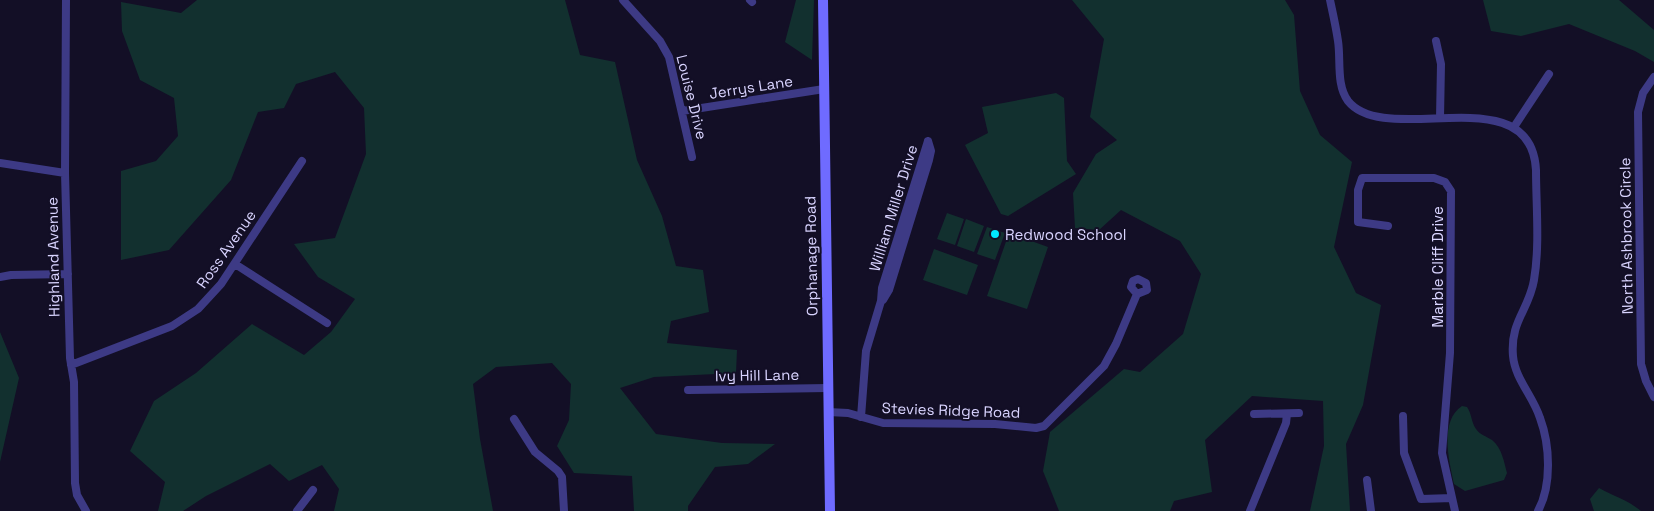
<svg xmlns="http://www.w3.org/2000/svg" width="1654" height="511" font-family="'Space Grotesk',sans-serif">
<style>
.green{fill:#12302f}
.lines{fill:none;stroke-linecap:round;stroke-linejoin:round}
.minor{stroke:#3d3a85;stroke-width:8}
.secondary{stroke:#6f6bff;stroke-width:10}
.poi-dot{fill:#00e5ff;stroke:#130f26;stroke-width:2}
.labels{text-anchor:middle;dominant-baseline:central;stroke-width:4;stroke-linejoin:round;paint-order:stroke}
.street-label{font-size:15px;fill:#d9d4ff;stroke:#130f26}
.poi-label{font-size:15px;fill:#d9d4ff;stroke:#130f26;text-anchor:start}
</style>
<rect width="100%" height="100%" fill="#130f26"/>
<path class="green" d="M197,0H565L580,55L615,62L637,160L662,216L676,266L703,270L709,312L671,321L667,343L737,350L736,373L654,377L620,388L656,434L722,443L775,444L748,464L715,467L688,506V511H634L632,476L574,473L557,446L569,420L571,384L552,363L496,367L473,384L480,439L493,511H334L339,489L322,465L289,481L270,464L206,496L183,511H158L165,482L130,451L154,401L196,373L252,324L304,355L331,332L355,299L318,277L294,244L335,238L366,154L364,108L335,72L296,84L284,108L258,112L231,180L169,250L121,260V171L156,161L178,136L174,98L140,80L122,31L121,2L181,13Z
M796,0H814L812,60L785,42Z
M1072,0H1285L1294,15L1300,91L1320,135L1352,162L1334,247L1356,293L1381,305L1363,405L1346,444L1350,511H1310L1324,446L1323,401L1252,396L1205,440L1212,492L1174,501L1170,511H1059L1043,471L1050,432L1124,369L1140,372L1183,334L1201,274L1180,241L1121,210L1099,230L1075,228L1073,193L1096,154L1117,140L1090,117L1104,39Z
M1483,0H1619L1654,30V62L1635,51L1569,24L1521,36L1491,31Z
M1056,93L1064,98L1067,161L1076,174L1008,216L1001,214L965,145L988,133L982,107Z
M947,213L964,219L955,245L937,239Z
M966,219L984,226L974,252L957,246Z
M987,227L1005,233L995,260L977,254Z
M1009,233L1048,247L1027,309L987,296Z
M934,249L978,265L967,295L923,280Z
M0,332L19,378L0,462Z
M1462,406L1467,407C1472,414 1471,422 1476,429C1480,435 1486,436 1492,440C1502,448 1504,462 1507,473L1504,480L1465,491L1454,484C1449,461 1439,421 1462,406Z
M1599,488C1613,496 1628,500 1641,511H1594L1590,499Z"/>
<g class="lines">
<path class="minor" d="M66,0L65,173L70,358L74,382L75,483L77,495L86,511
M623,0L660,41L669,57L692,157
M750,0L752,2
M1330,0C1333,14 1336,27 1338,41C1341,60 1336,85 1348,101C1386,149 1531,75 1536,170C1536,205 1540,245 1534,280C1529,310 1510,321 1513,356C1515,379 1533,396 1540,418C1550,445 1552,485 1538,511
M1436,41L1441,64L1440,118
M1654,77L1643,93L1638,112L1641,364L1646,381L1654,397
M682,111L824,89
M1514,127L1549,74
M0,163L65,173
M1388,226L1358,222V190L1362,178H1434L1445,182L1451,191L1450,353L1442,453L1455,511
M235,264L327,323
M0,277L11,275L68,274
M883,300L889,290L929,160L931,151L928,141
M71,365L172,326L198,309L221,284L302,161
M688,390L828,388
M828,412L848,413L883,423L995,424L1036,428L1044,426L1104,366L1116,344L1137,294L1147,290L1146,283L1138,279L1133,281L1131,287L1137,294
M1254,414L1299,413
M1403,416L1404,453L1421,499L1452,498
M861,417L866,351L881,301L882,288L928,141
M514,419L535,452L558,471L562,477L564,511
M1367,480L1371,511
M297,511L313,490
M1250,511L1286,423L1287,414"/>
<path class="secondary" d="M823,0L830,511"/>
</g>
<circle class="poi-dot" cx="995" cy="234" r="5"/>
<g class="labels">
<g class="street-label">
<text transform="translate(751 87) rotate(-9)">Jerrys Lane</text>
<text transform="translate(692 97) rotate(76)">Louise Drive</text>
<text transform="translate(893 208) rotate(-73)">William Miller Drive</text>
<text transform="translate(1626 236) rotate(-91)">North Ashbrook Circle</text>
<text transform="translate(226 249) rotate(-55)">Ross Avenue</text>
<text transform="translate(811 256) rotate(-91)">Orphanage Road</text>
<text transform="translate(53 257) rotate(-91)">Highland Avenue</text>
<text transform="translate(1437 267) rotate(-90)">Marble Cliff Drive</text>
<text transform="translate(757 375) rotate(-1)">Ivy Hill Lane</text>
<text transform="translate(951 410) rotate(2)">Stevies Ridge Road</text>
</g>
<g class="poi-label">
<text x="1005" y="234">Redwood School</text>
</g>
</g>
</svg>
